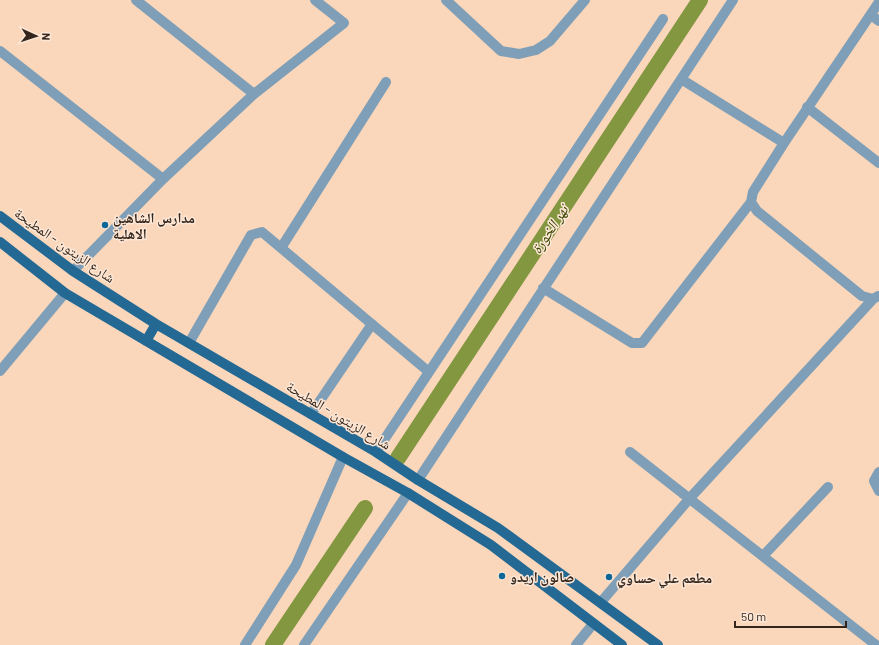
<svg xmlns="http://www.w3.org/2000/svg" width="879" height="645" font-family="Barlow,'Noto Naskh Arabic',sans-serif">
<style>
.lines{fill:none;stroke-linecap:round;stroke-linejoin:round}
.canal{stroke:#839640;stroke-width:16}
.minor{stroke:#7e9fb7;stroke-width:10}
.major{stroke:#236994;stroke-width:10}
.poi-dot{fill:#0c6797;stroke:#fde7d6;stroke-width:1.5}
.labels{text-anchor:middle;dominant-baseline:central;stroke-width:3;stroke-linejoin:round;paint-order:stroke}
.poi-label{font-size:14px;font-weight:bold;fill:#34261c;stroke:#fde7d6;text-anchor:start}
.street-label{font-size:14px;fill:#34261c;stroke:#fde7d6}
.water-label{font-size:15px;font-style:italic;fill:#3b4704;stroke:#fde7d6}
</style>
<rect width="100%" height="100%" fill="#fad6ba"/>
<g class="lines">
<path class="canal" d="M398,458L700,0
M273,645L365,508"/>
<path class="minor" d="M136,0L254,94
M446,0L501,51L519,54L536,50L550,41L585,0
M871,15L879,21
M0,51L163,179
M681,79L784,143L753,192L751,202L757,211L862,296L873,299L878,296
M807,107L879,163
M784,143L879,2
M281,248L386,82
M73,271L163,179L254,94L344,23L315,0
M543,288L632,343H642L751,202
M189,343L251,235L262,232L429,372
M0,371L65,293
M311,414L372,324
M376,452L663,19
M630,452L876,645
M879,472L874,481L879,491
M418,480L733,0
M763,556L828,487
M601,602L690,498L873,299
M245,645L296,565L343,457
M304,645L408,493
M576,645L593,624"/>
<path class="major" d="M0,216L73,271L156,324L376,452L418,480L498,528L658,645
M0,242L65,293L343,457L408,493L491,545L622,645
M146,341L156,324"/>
</g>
<g class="poi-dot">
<circle cx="105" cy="225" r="4"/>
<circle cx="502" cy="576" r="4"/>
<circle cx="609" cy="577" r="4"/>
</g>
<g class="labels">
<g class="poi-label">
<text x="113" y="217">مدارس الشاهين<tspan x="113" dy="16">الاهلية</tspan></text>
<text x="510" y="576">صالون اريدو</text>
<text x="617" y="577">مطعم علي حساوي</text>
</g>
<g class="street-label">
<text transform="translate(65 245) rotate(35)">شارع الزيتون - المطيحة</text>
<text transform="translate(339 415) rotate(31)">شارع الزيتون - المطيحة</text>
</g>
<g class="water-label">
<text transform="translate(549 229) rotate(-57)">نهر الخورة</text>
</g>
</g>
<g transform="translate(36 36) rotate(93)" stroke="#fde7d6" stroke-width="3" paint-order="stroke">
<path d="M0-3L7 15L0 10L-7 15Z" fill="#34261c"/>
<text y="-6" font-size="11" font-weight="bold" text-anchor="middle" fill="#34261c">N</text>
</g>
<path d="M735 621v6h111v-6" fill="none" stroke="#34261c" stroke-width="2"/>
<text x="741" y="621" font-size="12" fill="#34261c" stroke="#fde7d6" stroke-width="3" paint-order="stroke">50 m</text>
</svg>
